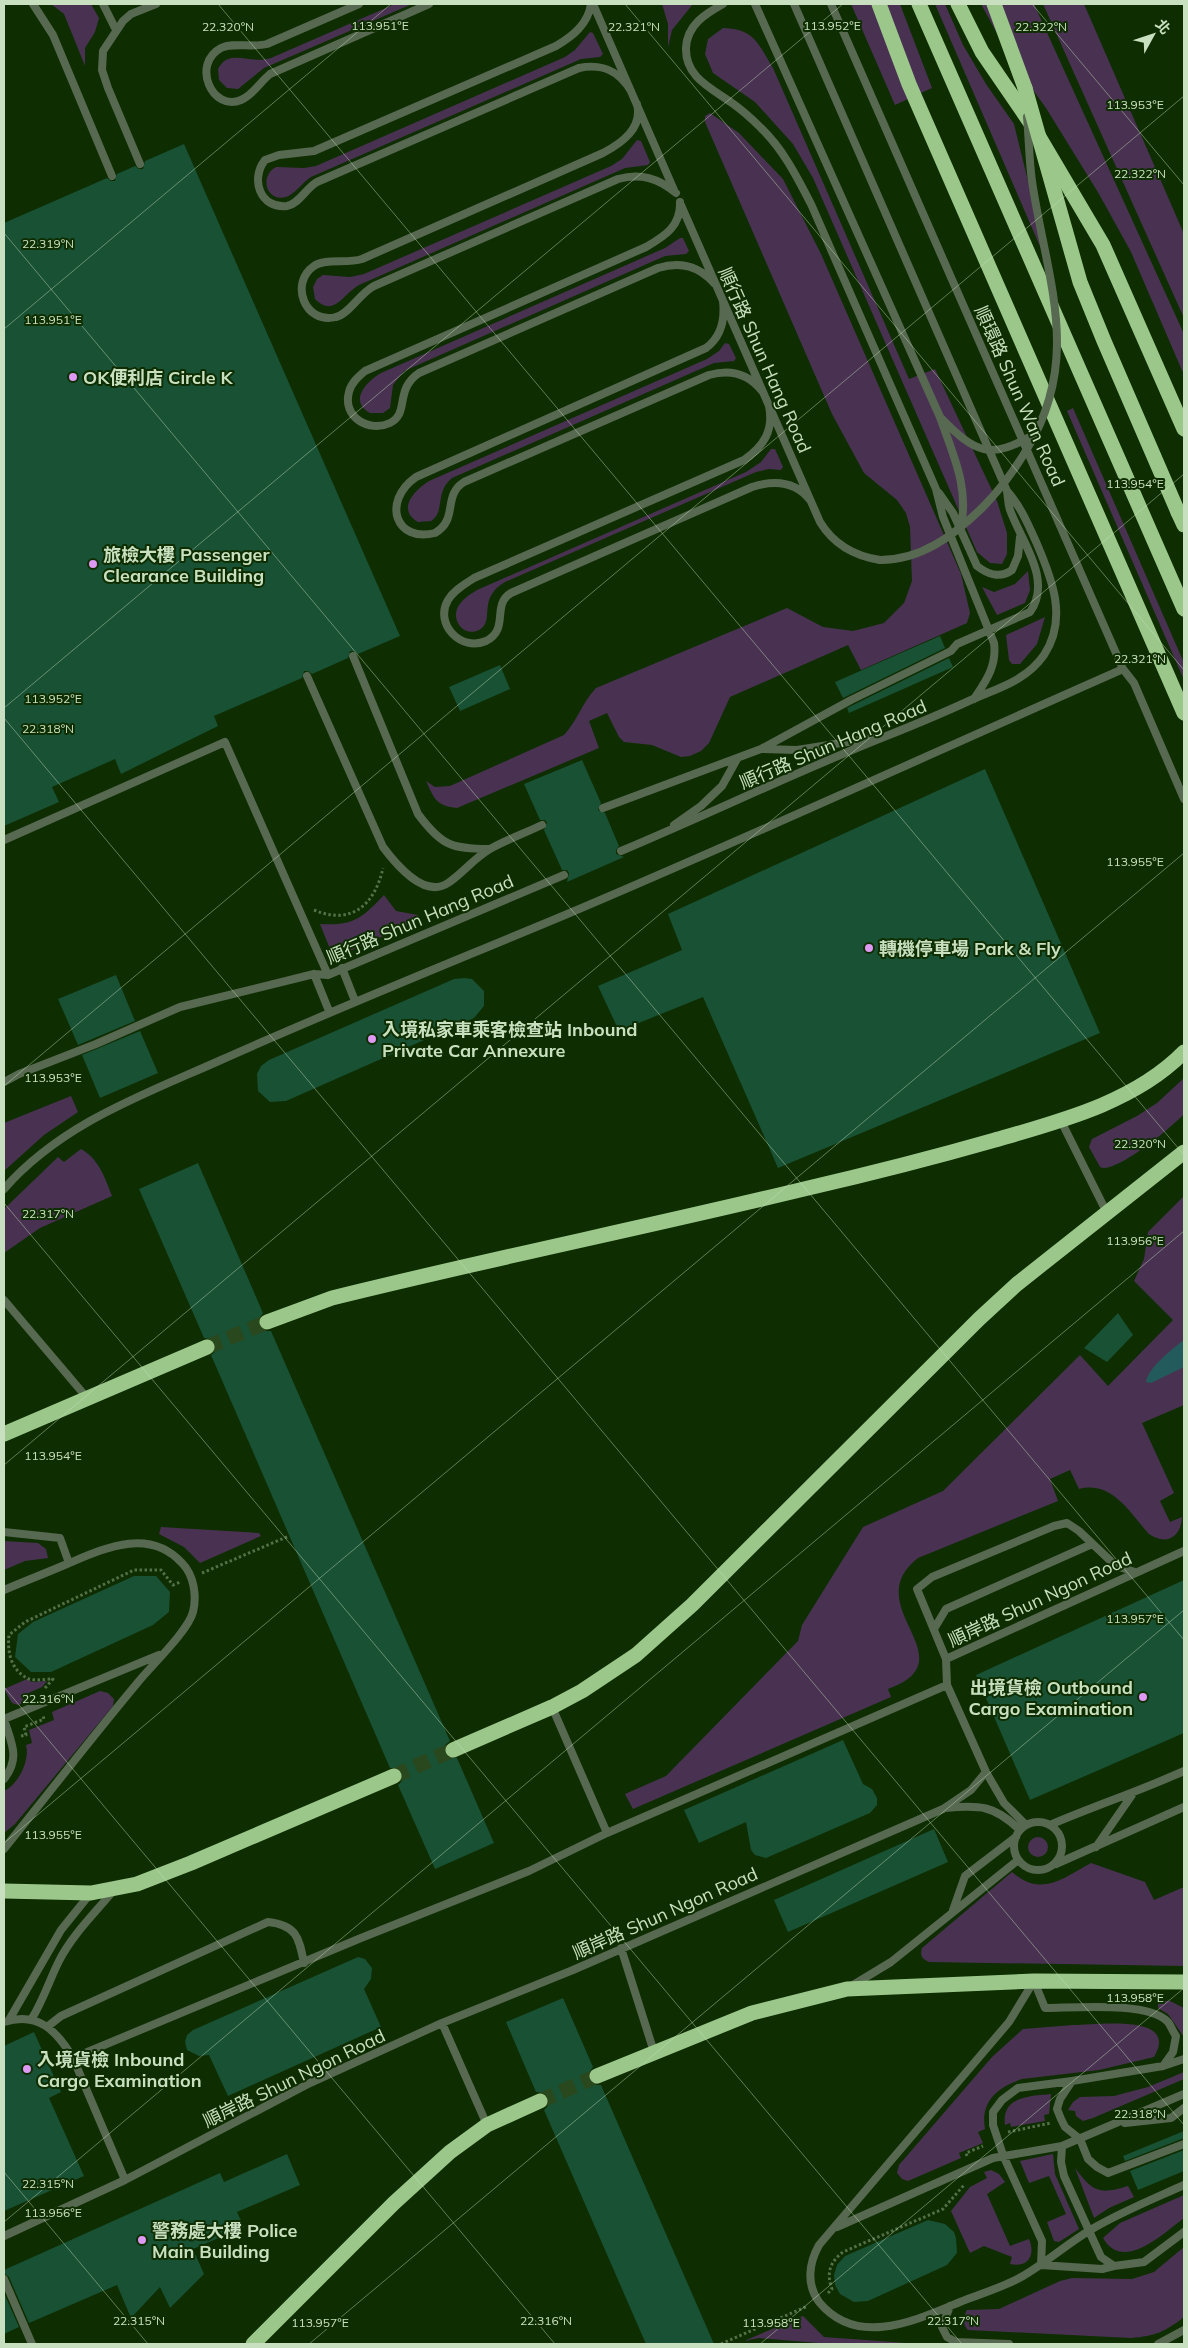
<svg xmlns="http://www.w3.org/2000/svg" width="1188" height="2348" font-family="Mulish,'Noto Sans TC',sans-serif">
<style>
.green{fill:#493251}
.water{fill:#235b5c}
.building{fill:#195134}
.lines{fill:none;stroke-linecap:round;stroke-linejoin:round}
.highway-tunnel{stroke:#2a481d;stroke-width:15;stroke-dasharray:15 8;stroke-linecap:butt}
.path{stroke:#547048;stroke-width:3;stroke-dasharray:2.5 2.5;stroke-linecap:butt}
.lane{stroke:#576951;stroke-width:8}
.highway{stroke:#9bc88a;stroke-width:15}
.lane-bridge{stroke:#576951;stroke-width:8}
.highway-bridge{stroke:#9bc88a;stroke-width:15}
.ticks{fill:none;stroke:#c8e0bf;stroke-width:1;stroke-opacity:0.45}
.poi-dot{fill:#dd99f4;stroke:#0e2d00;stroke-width:2}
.labels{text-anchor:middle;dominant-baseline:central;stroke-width:4;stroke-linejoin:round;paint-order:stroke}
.street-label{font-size:18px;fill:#c8e0bf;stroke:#0e2d00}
.poi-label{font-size:18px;font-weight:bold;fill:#c8e0bf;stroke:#0e2d00;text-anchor:start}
.ticks-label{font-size:12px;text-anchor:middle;fill:#c8e0bf;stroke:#0e2d00;stroke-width:4;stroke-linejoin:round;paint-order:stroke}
</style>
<rect width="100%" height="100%" fill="#0e2d00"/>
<path class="green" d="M51,4H91L99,18L95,32L85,48V66L64,14Z
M395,4H412L264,68L238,89L227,88L219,80L218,69C229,47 249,65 271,58Z
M662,4H693L672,30L668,47V24Z
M851,4H900L932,88L895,105Z
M935,4H945L963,45L986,84L1014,124L1029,185L1042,251Z
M981,4H1034L1184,334V375L1131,252L1099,194L1046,108L1012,61Z
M1043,4H1084L1184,234V318Z
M723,28C755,29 758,44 773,68L909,379L935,369L997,501L1007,533V554L1002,564L990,563L977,552L813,178L793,144L755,102L713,73L705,54L708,39Z
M590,32L593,33L603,54L600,57L581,59L311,177C303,182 295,194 286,197C266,202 259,176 276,167L304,168L316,166L565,57L575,50Z
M710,113L739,133L783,179L821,254L961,574L970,613L967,623L861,670L848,645L730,697L709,743L701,751L690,756L681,757L652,745L624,742L619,737L607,713L589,721L599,748L457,808C436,806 434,798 426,781L435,787L450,786L564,735C578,720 581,704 596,688L787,608L823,627L853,631L884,623L904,603L912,581L910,527L906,513L897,500L864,473L832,414L705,122V116Z
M637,140L641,141L650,162L648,165L625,168L359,285C343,294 334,318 315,299L313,287L317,279L323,275L350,277L364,274L611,166L622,159Z
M680,238H683L689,251L686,254L665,256L404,371L393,385L390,408L383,413H370C348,401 367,381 381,373L665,248Z
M725,343L729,344L736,358L734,361L714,363L452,478C434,493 446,511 431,521L418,522C396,509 415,490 429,481L707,359L719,351Z
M1073,408L1184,663V680L1067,411Z
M771,449H775L783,467L781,470L769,469L756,472L505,582C476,599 496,621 479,630C465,637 452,622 457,609C461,600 469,595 477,590L746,472L761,462Z
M1028,571L1030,590L1025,603L997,615L982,587L994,592L1015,584Z
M1045,617L1037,644L1020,664H1012L1009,660L1006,635Z
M384,895L396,911L418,915L421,919L343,954L335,955L330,949L320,924C354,926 362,918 384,895Z
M1184,1078V1114C1173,1126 1115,1175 1100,1167L1089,1147L1092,1139L1137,1116L1157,1103Z
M71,1096L78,1112L44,1135L4,1171V1123Z
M81,1149C99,1159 105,1178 112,1196L40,1228L4,1253V1209L58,1157L64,1162Z
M1184,1196V1405L1142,1423L1174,1493L1160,1501L1170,1522L1182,1517C1181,1537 1167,1546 1149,1534C1130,1513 1112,1480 1079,1489L1070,1470L1050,1479L1058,1501L918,1558C863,1601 947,1647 909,1678C903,1683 895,1686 888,1689L891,1697L633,1809L625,1794L666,1776L798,1641L802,1625L863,1527L943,1491L1080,1355L1108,1386L1173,1320L1134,1281L1144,1259L1148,1232Z
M161,1527L259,1533L261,1536L200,1563L184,1547L159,1534Z
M4,1541L38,1543L46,1549L48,1558L25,1561L4,1570Z
M27,1679L32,1682L47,1681L42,1687L24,1695L27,1702L18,1705L12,1703L4,1689Z
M100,1691L108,1693L114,1699L113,1706L15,1824L4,1833V1791C19,1784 30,1760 26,1745L32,1743L29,1730L54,1720L52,1712Z
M1028 1847a10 10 0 1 1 20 0a10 10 0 1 1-20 0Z
M1091,1863L1145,1882L1154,1900L1184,1887V1966L929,1962C921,1958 920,1956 922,1948L1012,1872C1042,1898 1063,1878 1091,1863Z
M1158,2001H1170L1184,2008V2037L1168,2014L1158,2008Z
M1073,2025C1097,2025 1180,2013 1154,2057L1099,2070L1022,2079C998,2087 980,2101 985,2129L978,2132L983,2143L959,2153L961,2158L908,2181L902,2179L897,2173L899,2165L992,2057L1023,2029Z
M1184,2072V2079L1093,2118L1083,2121L1076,2116L1075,2111L1068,2110L1073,2102L1080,2097L1114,2096L1148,2087Z
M1051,2094L1049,2114L1044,2115L1045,2121L1011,2127L1010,2123L1005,2125C1001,2096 1031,2096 1051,2094Z
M1053,2154L1055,2174L1079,2229L1059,2242L1054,2241L1047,2222L1066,2214L1049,2176L1029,2183L1020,2161Z
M1075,2168C1093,2192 1099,2195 1128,2186L1134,2197L1109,2208L1094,2218Z
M991,2170L999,2174L1005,2182L987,2194L1010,2246L1029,2239C1036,2255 1028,2268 1010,2264L1012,2257L984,2246L970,2253L951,2211L970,2187L987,2178L984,2172Z
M1184,2195V2218C1164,2233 1123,2273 1103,2238L1120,2223Z
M1184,2247V2317C1165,2332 1155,2336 1131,2338L968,2330C962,2323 963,2318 967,2310L999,2309L1060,2281L1072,2278L1132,2279L1154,2272Z
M803,2316L824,2337L920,2344H830L759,2338L744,2341Z"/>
<path class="water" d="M1184,1340V1367L1151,1383L1146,1382C1147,1369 1173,1348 1184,1340Z"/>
<path class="building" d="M184,144L400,636L358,654L354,651H350L348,658L312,674L308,671H304L302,678L214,716L218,726L121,774L115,759L52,787L59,802L4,826V223L107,178L111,181H115L117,174L135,166L139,169H143L145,161Z
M940,636L945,648L843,698L835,682Z
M949,658L953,667L849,713L847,708Z
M500,665L510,689L460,711L449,687Z
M582,760L601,803L598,810L605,813L619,846L616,850V854L624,857L567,882L569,873L567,870H562L544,830L547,823L545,820H540L524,784Z
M985,769L1100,1033L778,1168L703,997L619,1031L598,986L682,950L668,914Z
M116,975L135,1021L78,1045L58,999Z
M464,978L472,979L484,991V1006L474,1018L286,1101L270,1102L258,1091L257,1074L261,1066L269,1060L454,979Z
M140,1031L158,1073L100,1098L82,1055Z
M198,1163L263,1313L258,1320V1326L265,1331H271L450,1741L445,1745L444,1753L448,1758H457L494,1843L435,1869L398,1785L402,1781L403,1773L399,1768H390L211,1355L215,1352L216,1344L212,1339L204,1338L139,1189Z
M1118,1313L1133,1335L1107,1362L1084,1348Z
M134,1576H156L170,1592L169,1612L153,1625L51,1672H31L15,1657L18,1634L33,1622Z
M1184,1580V1733L1030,1800L976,1675Z
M843,1740L863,1784L872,1789L877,1798V1805L870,1813L766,1858L755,1855L751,1850L746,1822L699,1843L684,1810Z
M934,1829L948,1862L788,1932L774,1900Z
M358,1957L365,1959L372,1968L371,1979L364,1989L381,2027L228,2096L209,2055L199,2056L187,2050L185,2042L187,2035L193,2030Z
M563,1998L593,2067L588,2074L589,2080L595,2085H601L714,2344H646L544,2110L548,2106L549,2098L545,2093L536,2092L506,2022Z
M34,2032L61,2092L49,2098L84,2176L4,2211V2046Z
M1184,2131V2138L1125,2161L1123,2156Z
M1184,2150V2171L1138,2190L1130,2171Z
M287,2154L300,2185L237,2212L244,2227L193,2249L204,2274L170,2308L160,2287L131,2318L117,2285L29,2323L9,2277L4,2273V2270L220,2173L224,2182Z
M928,2220L945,2224L954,2232L956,2238L957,2253L947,2265L868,2301L854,2302L840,2294L835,2285L834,2275L837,2265L845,2256Z
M4,2293L19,2327L4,2334Z"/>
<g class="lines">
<path class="highway-tunnel" d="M207,1347L267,1322
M394,1776L453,1750
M540,2101L597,2076"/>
<path class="path" d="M314,910C352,926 375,904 383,868
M202,1573L289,1536
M45,1688L53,1679C46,1679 35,1681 29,1679C11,1671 7,1652 9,1635L25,1622L134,1570H161L173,1585L180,1582
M21,1736L26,1735L24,1727L44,1719L43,1716
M1008,2132L1051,2123
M967,2156L966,2153L983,2146
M828,2293L832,2289C826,2273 830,2262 843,2252L943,2209L964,2185
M721,2344L808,2306"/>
<path class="lane" d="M33,4L53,35L112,176
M103,4L116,30
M359,4L267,44C252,48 233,42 221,48C191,64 212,112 241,100C253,95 260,82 270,74L429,4
M591,4C588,24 573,36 556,46L314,151L279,155L265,160C250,179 260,209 287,206C299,204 306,188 317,182L579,68C603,63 619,71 631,91
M593,4L674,190
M723,4C705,14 687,25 686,48C685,77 711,88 732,103C742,110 752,119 761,128C783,149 797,177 811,204L936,489L943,517L994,643C997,666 986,681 974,699
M755,4L940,417C953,455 969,486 961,527
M831,4L1123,669L1134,683L1184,799
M637,104C643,128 622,143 603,153L362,259C347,264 325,258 314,266C289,283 305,325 336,317C349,314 359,294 374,286L618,179C641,173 658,178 676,193
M140,164L108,88L102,70L103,51L123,21L131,14L156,4
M680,202C681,226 665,236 646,247L365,371C358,377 351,383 349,392C342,417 369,433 390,423C410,413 394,390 419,373L658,268C681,261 699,266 715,284
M681,205L820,522C834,545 854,556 880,560
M723,301C725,319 721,337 706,348L416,477C381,502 396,543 435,533C459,519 442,496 464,482L709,375C730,369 748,373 762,391
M769,406C774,430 764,446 744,460L474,578C465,584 454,590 448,600C434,624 461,652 486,641C510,629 491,605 511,593L752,487C774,480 795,481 810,500
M939,493L953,513L977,566C987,574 1000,579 1012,570L1018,556L1020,537
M353,656L418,814C441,845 451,849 489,849
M307,676L383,847C395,863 424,899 448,883C463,873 474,858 490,849C506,840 525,833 542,825
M763,749L797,750L873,738
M603,808L761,749L851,700L951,651L957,644L1030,612C1053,580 1021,541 1010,510C1008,504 1008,497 1007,491
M674,825L701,806L722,786L737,759
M4,840L225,742L328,975
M621,851C709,814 796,772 884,737C914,725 943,713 971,700C998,688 1026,681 1044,655C1068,619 1052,579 1037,544C1028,524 1021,507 1007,491L794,4
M342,968L355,1001
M314,974L329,1011
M4,1082L19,1074L96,1044L180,1007L314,974L328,975L564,875
M1061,1121L1107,1213
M4,1189C62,1123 143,1095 221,1060C335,1009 450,963 565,915C752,836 937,751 1123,669
M4,1300L88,1399
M4,1532L60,1538L69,1563
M4,1590C25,1581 46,1573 67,1564C105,1548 149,1527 182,1563C194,1575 197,1596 193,1612C188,1631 152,1665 139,1681C93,1736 49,1793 4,1849
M934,1629L946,1609L1092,1544
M946,1659L917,1589L932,1577L1054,1526L1067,1523L1079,1531L1116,1566L1135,1572
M552,1707L607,1833
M4,1719L159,1655
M4,1719C11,1743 21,1757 4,1779
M945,1808C980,1805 994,1805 1020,1830
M1014 1846a24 24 0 1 1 48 0a24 24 0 1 1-48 0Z
M1026,1825L1004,1803L986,1772L947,1685L946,1659L1184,1551
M1050,1825C1094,1806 1140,1791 1184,1771
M1096,1847L1132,1795
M1056,1864L1184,1807
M953,1910L965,1876L1016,1837
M621,1948L654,2052
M1034,1981L1009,2022L819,2245C809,2263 806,2284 819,2302C857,2348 914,2321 960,2302C980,2294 1004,2287 1023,2276C1047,2262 1068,2243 1092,2229C1121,2212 1153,2199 1184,2185
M1034,1981L1045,2008C1074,2008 1148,2001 1168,2022C1171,2026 1173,2032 1176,2036L1173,2052L1163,2066
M853,1985L891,1962L1018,1860
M9,2020L61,1930L90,1894
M31,2020C43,2001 49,1981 59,1961C72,1935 95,1913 113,1891
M4,2022C38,2011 57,2031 73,2058L125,2180
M442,2023L487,2125
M47,2027L61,2016L268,1922C297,1925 299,1938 304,1963
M73,2058L361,1938L529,1871L607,1833L947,1685
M1184,2059L1163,2066L1072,2081L1060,2099L1057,2109L1061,2119L1065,2127L1080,2139L1088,2159L1097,2167L1108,2173L1184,2144
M1072,2081L1018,2088L1002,2100L993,2112V2125L1003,2155L1042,2241L1041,2265L1102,2269L1114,2266
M1125,2123L1171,2118L1184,2108
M1062,2146L1061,2162L1064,2176L1101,2257L1114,2266L1144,2262L1184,2232
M837,2227L993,2158L1062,2146L1184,2094
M4,2236L125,2180L310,2083L442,2023L573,1970L943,1809L971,1790L986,1772
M4,2279L32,2344
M950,2306L942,2327L947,2337L956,2342L1009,2344
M1158,2344L1184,2330"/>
<path class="highway" d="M879,4L909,84L1184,713
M919,4L1184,609
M958,4L982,52L1032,125L1103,245L1184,429
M994,4L1025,88
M1178,512L1184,525
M267,1322L332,1298C489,1259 647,1227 804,1189C869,1174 932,1158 995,1140C1061,1121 1135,1102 1184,1052
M4,1434L207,1347
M453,1750L552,1707L582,1691L636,1655L692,1605L979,1319L1017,1284L1184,1152
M4,1891L91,1893L137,1884L191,1863L394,1776
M597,2076L752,2013L847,1989L1034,1981L1184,1982
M253,2344L394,2203L450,2152L487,2125L540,2101"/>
<path class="lane-bridge" d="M940,417C976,454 990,460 1035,434
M880,560C921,560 953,536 982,508C1000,490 1014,471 1027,449C1083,357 1046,277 1032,181C1029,160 1029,138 1027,117"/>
<path class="highway-bridge" d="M1025,88L1080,282L1104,341L1178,512"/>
</g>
<path class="ticks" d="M218,4L1184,1155M625,4L1184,670M1032,4L1184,185M4,233L1184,1640M4,329L391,4M4,708L843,4M4,718L1184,2125M4,1086L1184,96M4,1203L962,2344M4,1465L1184,474M4,1687L555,2344M4,1843L1184,853M4,2172L148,2344M4,2222L1184,1231M309,2344L1184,1610M760,2344L1184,1988"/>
<g class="poi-dot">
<circle cx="73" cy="377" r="5"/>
<circle cx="93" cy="564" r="5"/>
<circle cx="869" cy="948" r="5"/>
<circle cx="372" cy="1039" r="5"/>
<circle cx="1143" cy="1697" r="5"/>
<circle cx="27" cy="2069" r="5"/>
<circle cx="142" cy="2240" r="5"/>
</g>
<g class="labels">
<g class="street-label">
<text transform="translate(765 360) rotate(66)">順行路 Shun Hang Road</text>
<text transform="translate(1020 396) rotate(66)">順環路 Shun Wan Road</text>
<text transform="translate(833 744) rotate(-23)">順行路 Shun Hang Road</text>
<text transform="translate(420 919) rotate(-23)">順行路 Shun Hang Road</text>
<text transform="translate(1040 1599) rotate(-25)">順岸路 Shun Ngon Road</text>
<text transform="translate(665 1913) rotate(-24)">順岸路 Shun Ngon Road</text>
<text transform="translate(294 2078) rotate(-26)">順岸路 Shun Ngon Road</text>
</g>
<g class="poi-label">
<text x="83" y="377">OK便利店 Circle K</text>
<text x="103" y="554">旅檢大樓 Passenger<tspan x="103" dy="21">Clearance Building</tspan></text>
<text x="879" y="948">轉機停車場 Park &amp; Fly</text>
<text x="382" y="1029">入境私家車乘客檢查站 Inbound<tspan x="382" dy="21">Private Car Annexure</tspan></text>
<text x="1133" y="1687" text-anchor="end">出境貨檢 Outbound<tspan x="1133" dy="21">Cargo Examination</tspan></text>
<text x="37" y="2059">入境貨檢 Inbound<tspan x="37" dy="21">Cargo Examination</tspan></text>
<text x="152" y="2230">警務處大樓 Police<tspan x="152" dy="21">Main Building</tspan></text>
</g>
</g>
<g class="ticks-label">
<text x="832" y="30">113.952°E</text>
<text x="380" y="30">113.951°E</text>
<text x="228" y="31">22.320°N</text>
<text x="634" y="31">22.321°N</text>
<text x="1041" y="31">22.322°N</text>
<text x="1135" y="109">113.953°E</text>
<text x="1140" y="178">22.322°N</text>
<text x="48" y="248">22.319°N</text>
<text x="53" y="324">113.951°E</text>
<text x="1135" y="488">113.954°E</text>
<text x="1140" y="663">22.321°N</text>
<text x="53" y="703">113.952°E</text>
<text x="48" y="733">22.318°N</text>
<text x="1135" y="866">113.955°E</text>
<text x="53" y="1082">113.953°E</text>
<text x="1140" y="1148">22.320°N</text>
<text x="48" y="1218">22.317°N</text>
<text x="1135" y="1245">113.956°E</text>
<text x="53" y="1460">113.954°E</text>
<text x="1135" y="1623">113.957°E</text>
<text x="48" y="1703">22.316°N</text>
<text x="53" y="1839">113.955°E</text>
<text x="1135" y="2002">113.958°E</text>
<text x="1140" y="2118">22.318°N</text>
<text x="48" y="2188">22.315°N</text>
<text x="53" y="2217">113.956°E</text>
<text x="139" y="2325">22.315°N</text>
<text x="546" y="2325">22.316°N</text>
<text x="953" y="2325">22.317°N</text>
<text x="320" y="2327">113.957°E</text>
<text x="771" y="2327">113.958°E</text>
</g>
<rect width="1188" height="2348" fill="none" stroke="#c8e0bf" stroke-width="10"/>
<g transform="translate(1153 35) rotate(50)" stroke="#0e2d00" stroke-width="4" paint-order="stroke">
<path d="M0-4L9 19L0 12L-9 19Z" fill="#c8e0bf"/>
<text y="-8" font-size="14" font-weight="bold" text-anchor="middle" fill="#c8e0bf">北</text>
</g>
</svg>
